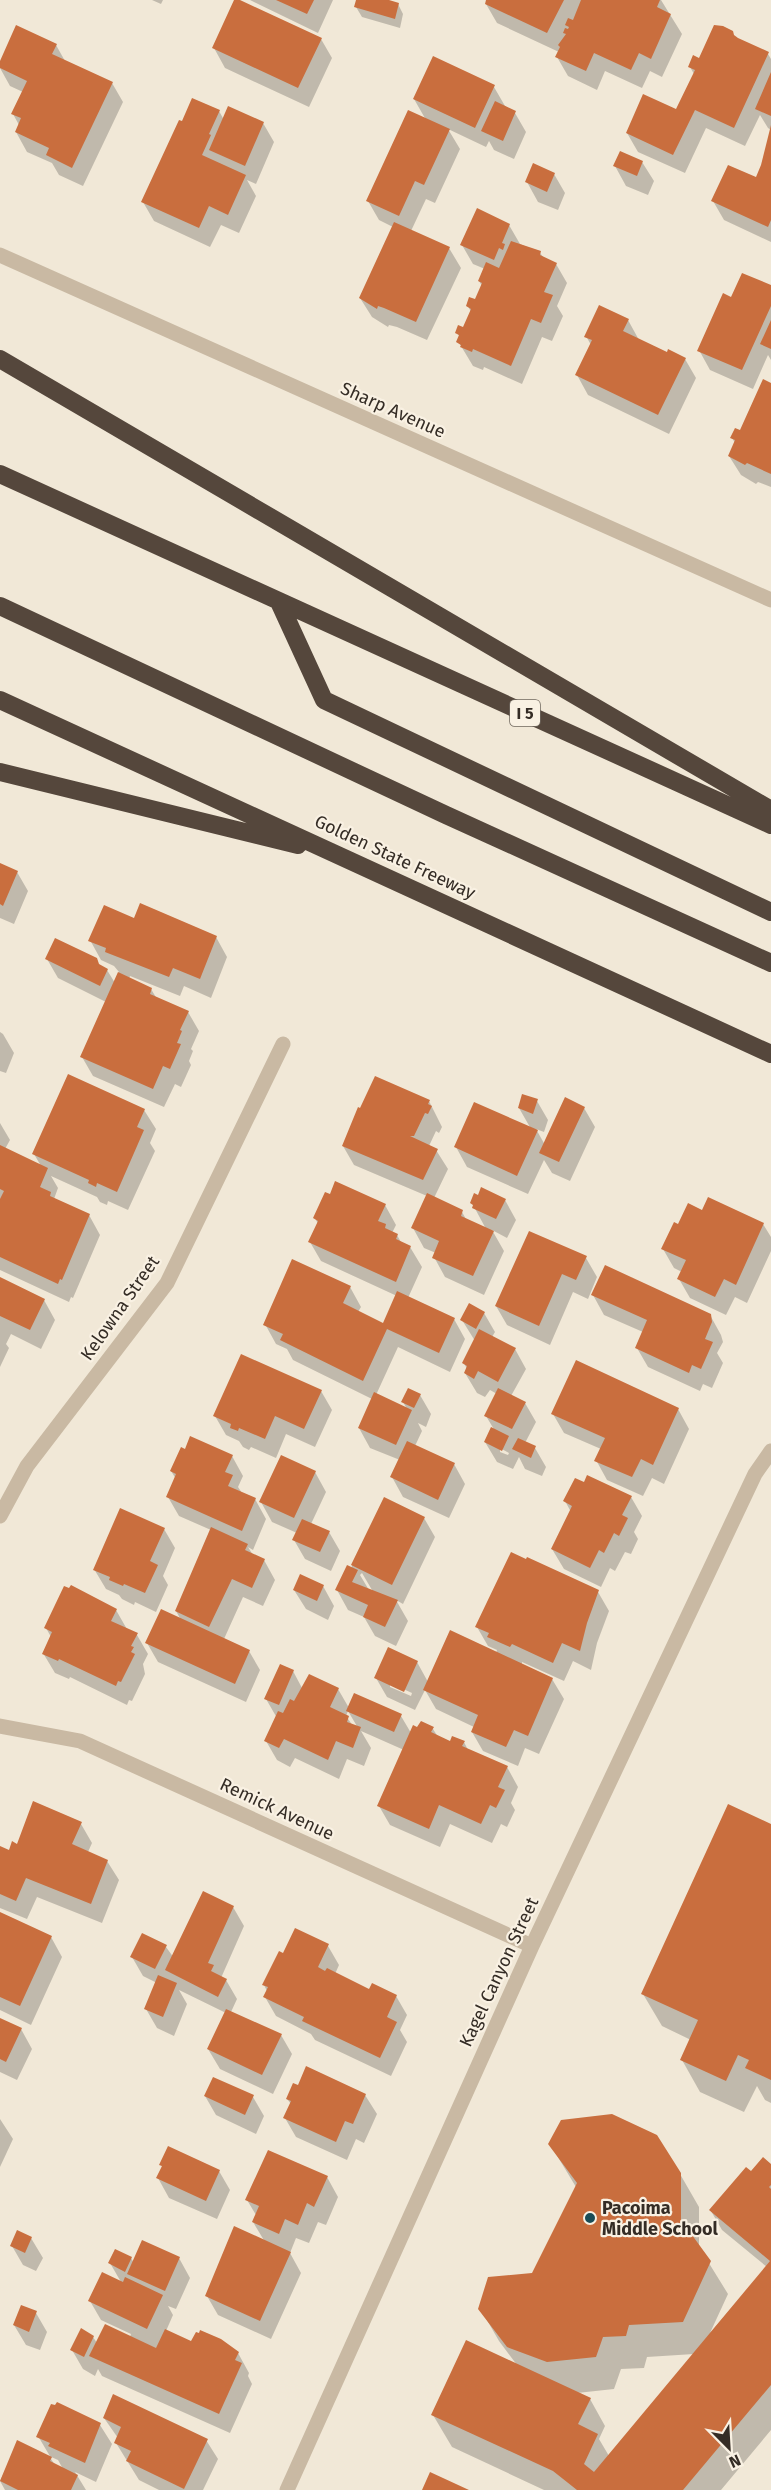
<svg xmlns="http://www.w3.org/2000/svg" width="771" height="2490" font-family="'Fira Sans',sans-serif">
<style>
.shadow{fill:#0003;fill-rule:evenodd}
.building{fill:#c96e3e}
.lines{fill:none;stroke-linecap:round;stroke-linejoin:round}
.street{stroke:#c9b9a3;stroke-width:15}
.highway{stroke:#55473c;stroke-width:18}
.poi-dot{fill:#1a4c56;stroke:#f9f1e3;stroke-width:2}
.labels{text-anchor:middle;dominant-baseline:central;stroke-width:4.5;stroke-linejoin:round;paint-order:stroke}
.shield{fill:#f9f1e3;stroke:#6f675e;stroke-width:1.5}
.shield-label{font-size:16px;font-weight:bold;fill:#342c25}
.street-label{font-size:18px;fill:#342c25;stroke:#f9f1e3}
.poi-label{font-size:18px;font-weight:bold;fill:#342c25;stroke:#f9f1e3;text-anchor:start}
</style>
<rect width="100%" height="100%" fill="#f1e8d7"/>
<path class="shadow" d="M152,0H163L161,4Z
M236,0L321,39L332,58L309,107L225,68L214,48Z
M250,0H333L318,33Z
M358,0H383L398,4L403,14L400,28L362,17L356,7Z
M488,0H661L682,34L662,77L650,71L642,88L605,71L597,90L568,76L557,57L559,52L497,23L486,4Z
M735,38L768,54L771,59V242L724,220L713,201L756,179L763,165L771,130L768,128L760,115L745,146L706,128L685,173L638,152L627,133L676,111L694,74L690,67Z
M56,45L65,61L112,83L123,102L83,186L59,175L52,163L27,152L16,132L19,125L13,114L23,92L10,86L0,68V64Z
M494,87L505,106L515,113L526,132L514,159L494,150L489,141L486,147L448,129L460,149L435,203L426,199L411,231L449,248L461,268L427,340L397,327L389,325L388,327L372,317L360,298L393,227L379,220L368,201L426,120L414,99Z
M219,111L224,120L263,123L274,142L256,184L247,180L256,196L239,233L221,225L210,247L154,221L143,202Z
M642,162L654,181L648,195L626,186L615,166Z
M554,174L565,193L558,210L538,202L527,182Z
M509,225L520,244L540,253L544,258L556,264L567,283L557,306L563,316L552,341L542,337L522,384L484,367L483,370L473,366L458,341L460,337L457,333L464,329L471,312L468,306L476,301L482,286L479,281L485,269L473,264L462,245Z
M771,287V360L768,355L753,389L710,370L699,350L731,299Z
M628,320L639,340L667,354L685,359L696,378L669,434L588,395L577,375L591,345L586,336Z
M771,384V487L758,482L756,484L741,475L729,456L735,443L732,438L740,432Z
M0,864L17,872L28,891L14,924L0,918Z
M135,920L216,937L227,957L211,998L184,986L180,996L130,976L129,979L151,989L157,999L188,1012L199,1031L191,1049L193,1051L189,1061L191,1065L181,1087L175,1084L164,1107L93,1076L82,1057L106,1002L58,978L47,959L100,966L107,970L115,983L119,972L114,966L101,960L90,940Z
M0,1032L3,1034L14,1053L6,1073L0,1071Z
M429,1101L442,1127L439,1133L436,1131L429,1146L436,1150L448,1169L434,1198L462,1212L467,1221L486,1229L472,1203L505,1200L516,1220L507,1238L492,1230L504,1251L484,1295L445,1277L434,1257L436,1253L424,1248L413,1228L427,1196L354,1165L343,1146Z
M537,1101L548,1120L544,1132L536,1129L545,1145L584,1108L595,1127L570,1181L552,1173L544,1160L528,1194L467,1167L456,1147L531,1129L519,1108Z
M144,1110L156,1129L150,1143L155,1151L128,1210L108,1201L107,1205L100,1202L97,1197L51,1176L58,1188L54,1199L89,1215L100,1235L73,1298L71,1297L69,1302L0,1270V1123L10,1140L5,1149L41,1166L34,1154Z
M385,1205L396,1225L392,1233L397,1235L402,1244L410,1247L422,1267L408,1298L454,1319L465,1339L450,1372L398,1347L376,1395L407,1409L403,1402L420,1395L431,1414L426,1427L418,1423L422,1431L415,1446L454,1464L465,1484L449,1518L403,1497L392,1477L400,1460L370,1448L359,1428L372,1399L293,1360L287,1349L276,1344L265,1324L350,1287L361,1307L358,1312L383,1325L397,1296L321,1261L310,1242L318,1224L315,1218Z
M703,1212L763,1224L771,1237V1251L747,1303L735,1297L726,1315L690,1298L679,1279L682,1272L674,1268L663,1249Z
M586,1258L597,1277L588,1299L573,1292L550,1345L507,1325L496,1306Z
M0,1279L44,1300L55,1320L41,1349L11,1334L6,1344L9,1348L0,1367Z
M593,1295L710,1315L721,1335L723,1342L717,1353L723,1363L712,1388L703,1384L700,1391L648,1367L637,1348L643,1332L604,1315Z
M484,1313L495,1332L492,1337L515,1349L526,1369L511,1396L525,1403L536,1422L525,1443L535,1448L546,1467L542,1476L525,1469L519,1457L513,1469L497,1462L485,1442L495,1431L486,1416L497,1394L490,1390L485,1397L477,1393L465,1373L467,1369L464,1363L475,1341L462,1320ZM500,1448L509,1453L508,1455L500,1452Z
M321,1391L332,1410L315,1447L286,1434L276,1458L251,1447L249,1450L243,1447L239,1441L226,1435L215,1416Z
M678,1409L689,1429L664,1484L652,1478L643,1496L607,1480L596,1460L601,1449L564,1433L553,1414Z
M232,1456L243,1476L238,1487L242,1493L255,1499L266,1519L253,1550L248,1547L253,1555L264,1560L275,1580L263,1606L243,1597L224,1639L249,1651L260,1670L246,1702L158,1662L147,1643L181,1620L176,1611L211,1530L179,1516L168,1497L176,1479L171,1471Z
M315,1472L326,1492L311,1524L329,1532L340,1551L331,1571L305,1559L294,1540L297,1533L272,1522L261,1502Z
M631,1497L642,1516L634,1532L638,1539L631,1554L625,1552L615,1571L610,1568L601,1587L564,1569L552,1549L571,1512L565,1501Z
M385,1499L424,1518L435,1537L403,1604L396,1600L408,1621L396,1646L375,1636L364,1617L348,1610L337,1590L351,1568ZM362,1573L372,1590H369L360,1575Z
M164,1529L175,1548L163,1576L168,1585L156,1612L135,1602L134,1605L122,1599L119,1595L106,1589L94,1569Z
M323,1586L334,1606L328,1620L306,1609L294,1590Z
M70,1590L116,1610L128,1631L137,1635L148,1654L143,1664L145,1674L132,1701L129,1700L127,1705L70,1677L69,1679L55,1673L43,1653L51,1637L46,1628Z
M598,1592L609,1611L597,1643L591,1670L573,1661L564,1681L522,1662V1665L552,1679L564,1699L539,1754L525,1748L518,1766L483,1751L472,1732L474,1727L436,1709L425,1690L415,1710L387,1697L376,1678L417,1662L428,1682L496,1653L497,1650L488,1646L477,1627ZM390,1683L412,1693L411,1696L390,1687Z
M293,1671L302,1688L338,1689L349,1708L401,1716L411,1733L418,1729L421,1723L433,1729L438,1737L450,1743L464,1742L468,1750L507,1767L518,1787L511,1803L515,1810L507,1827L501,1824L492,1843L450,1824L440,1847L390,1825L379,1806L404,1750L361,1731L371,1748L364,1766L347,1759L339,1779L295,1758L290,1767L277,1760L266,1741L277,1718L266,1699ZM348,1711L358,1728L353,1726L346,1716Z
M81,1824L92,1843L88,1852L107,1861L119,1880L102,1923L37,1897L27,1919L0,1908V1847L9,1852L18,1846Z
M771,1826V2103L765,2100L757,2086L744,2112L700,2092L682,2060L691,2040L662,2026L643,1994Z
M233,1907L244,1926L221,1978L226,1980L237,1999L231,2012L281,2035L292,2054L273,2094L220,2069L208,2049L226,2013L179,1990L187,2004L174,2036L157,2028L146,2009L157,1983L143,1976L132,1957L166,1947L174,1958Z
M0,1914L51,1937L62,1957L31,2025L0,2010Z
M328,1946L339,1965L335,1974L369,1991L396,1996L407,2015L400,2030L407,2042L391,2076L315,2040L311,2034L276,2016L265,1997L267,1991L264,1985L284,1955Z
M0,2019L21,2029L32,2049L17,2080L0,2072Z
M365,2095L377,2114L364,2143L356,2139L347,2160L296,2137L285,2118L291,2104L287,2099Z
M205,2096L253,2097L264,2116L256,2134L216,2115Z
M0,2119L13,2139L0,2167Z
M550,2144L680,2174L699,2207V2247L728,2294L710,2333L767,2267L722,2230L711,2211L751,2173L771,2165V2430L721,2490H544L452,2447L433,2415L517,2365L499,2341L480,2308L533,2275L576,2187ZM694,2354L609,2456L599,2439L605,2426L590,2399L577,2393L614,2389L621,2369L644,2368L647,2357Z
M161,2165L219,2171L230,2190L217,2219L169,2198L158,2178L163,2168Z
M327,2177L338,2197L326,2225L318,2222L309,2243L296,2238L290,2253L301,2273L271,2339L218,2315L207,2296L265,2242L253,2222L256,2215L247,2200Z
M31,2238L43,2258L36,2271L23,2265L12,2246Z
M131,2258L134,2263L179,2258L190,2278L176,2309L168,2306L173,2315L166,2331L192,2343L238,2353L249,2373L248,2376L252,2384L230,2433L102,2376L98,2369L95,2376L83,2369L72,2350L93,2337L97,2343L130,2337L131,2334L101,2320L90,2301L121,2282L110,2263Z
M36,2313L47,2332L40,2350L26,2345L14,2325Z
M58,2404L100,2425L112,2444L96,2482L75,2472L86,2490H5L0,2481L18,2442L51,2458L38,2436ZM49,2456L58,2460L63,2469L55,2465Z
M104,2418L206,2440L218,2459L203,2490H159L139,2480L116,2443L118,2438Z"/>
<path class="building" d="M234,0H240L322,38L298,88L212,48Z
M276,0H314L307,14Z
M356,0H389L399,3L395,19L354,7Z
M486,0H564L547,33L485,4Z
M581,0H660L657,7L671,14L651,59L639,53L631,70L594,53L586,71L555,57L560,47L558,45L566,34L563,33L565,28L568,29L569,27L565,25L568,18L573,20Z
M16,25L57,44L52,54L113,82L72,168L46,155L49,148L15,132L21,118L11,114L27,81L0,68V61Z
M714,25L723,26L733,31L734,35L738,38L769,52L734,128L695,110L673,155L626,133L643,94L676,109L695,70L688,67L693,55L699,58Z
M433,56L495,85L475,128L413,99Z
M771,72V116L755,109Z
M192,98L220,110L209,134L211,135L202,155L246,175L228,215L209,206L199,228L141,202L179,120L182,121Z
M495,101L516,111L503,141L481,131Z
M228,106L264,122L245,166L209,150Z
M408,110L450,129L424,185L415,181L399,216L366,201Z
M771,125V220L768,227L711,201L728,165L756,177L761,165Z
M620,151L643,161L637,176L613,166Z
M533,163L555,173L547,192L525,182Z
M477,208L510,224L502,243L505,244L503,250L499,248L494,260L460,245Z
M394,222L450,247L416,322L384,308L378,306L377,309L359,298Z
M511,241L541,251L540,255L557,263L544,292L553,295L541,323L531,319L511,366L473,349L472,352L460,347L461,345L456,342L459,335L455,333L458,325L463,327L471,309L466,306L469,297L475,299L482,283L478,281L486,262L499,268Z
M742,273L771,285V306L742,370L697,351L723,293L731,297Z
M599,305L629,319L623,331L667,352L668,349L686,358L658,415L575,375L592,340L584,337Z
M771,320V349L760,344Z
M763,379L771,383V474L747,463L745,465L728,456L735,440L730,438L735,428L740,430Z
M0,863L18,871L3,906L0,904Z
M140,903L217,936L200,979L173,968L169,977L105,952L106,948L88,941L104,905L134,918Z
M55,938L97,958L99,964L108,969L100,986L45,959Z
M118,972L152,988L150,994L189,1011L180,1030L182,1031L177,1043L181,1044L170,1069L163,1066L153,1089L80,1057Z
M68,1074L145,1109L137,1127L144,1130L117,1192L97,1183L96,1187L88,1183L89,1180L32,1154Z
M375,1076L430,1100L428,1104L432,1106L428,1114L425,1113L414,1136H410L438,1149L423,1180L342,1146L358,1107L360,1108Z
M522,1094L538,1099L533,1114L518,1108Z
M565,1097L585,1107L559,1162L539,1153Z
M474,1102L538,1130L517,1176L454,1147Z
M0,1145L48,1168L40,1187L51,1192L50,1196L90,1214L62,1280L60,1279L58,1284L0,1257V1199L4,1191L0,1189Z
M335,1181L386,1204L378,1221L386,1224L385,1228L398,1234L396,1239L411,1246L396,1282L308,1242L318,1221L313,1218L325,1192L330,1194Z
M481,1187L506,1199L496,1219L472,1208L473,1205L470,1203L474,1193L478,1195Z
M427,1193L463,1210L461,1216L494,1231L473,1276L432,1258L439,1241L411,1228Z
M708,1197L764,1223L736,1285L724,1279L715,1297L677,1279L686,1260L661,1249L674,1222L678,1224L688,1203L702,1210Z
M529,1231L587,1256L576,1280L562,1274L539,1326L495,1306Z
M292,1259L351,1286L343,1303L383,1323L397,1291L455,1318L439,1353L387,1329L363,1381L280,1340L283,1334L263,1325Z
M605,1265L711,1314L712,1322L705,1339L713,1342L701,1369L692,1365L689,1373L635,1348L647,1320L591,1295Z
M0,1277L45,1299L30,1330L0,1316Z
M469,1303L485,1312L476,1329L460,1320Z
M479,1329L516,1348L498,1382L478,1371L474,1379L464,1373L467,1366L462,1363Z
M241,1354L322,1390L304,1429L275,1416L265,1439L239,1428L238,1431L230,1428L231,1424L213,1416Z
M576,1360L679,1408L653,1465L641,1459L632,1477L594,1461L605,1438L551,1414Z
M408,1388L421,1394L414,1408L401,1402Z
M498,1388L526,1402L512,1429L484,1416Z
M374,1392L412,1410L396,1445L358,1428Z
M491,1427L509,1436L502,1451L484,1442Z
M190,1436L233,1455L225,1472L233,1475L228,1486L256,1498L242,1531L166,1497L176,1474L170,1471L181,1447L185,1449Z
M518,1438L536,1446L531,1458L512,1449Z
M407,1441L455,1463L438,1500L390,1477Z
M281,1455L316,1471L294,1518L259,1502Z
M587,1475L632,1496L622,1515L628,1518L619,1536L614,1533L604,1553L599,1550L590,1568L551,1549L572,1506L563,1501L575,1478L584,1482Z
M384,1497L425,1517L392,1585L351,1565Z
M120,1508L165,1528L150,1561L158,1565L145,1593L124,1584L123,1586L109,1580L110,1577L93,1570Z
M302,1519L330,1531L320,1552L292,1540Z
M211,1527L248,1544L245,1550L265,1559L252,1588L232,1579L209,1627L175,1611Z
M511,1552L526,1559L527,1557L599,1590L587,1623L580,1651L562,1643L553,1663L512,1644L510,1647L487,1637L489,1633L475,1627Z
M347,1565L358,1570L352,1582L398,1600L385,1627L363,1617L368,1605L335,1590Z
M300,1574L324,1585L317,1601L293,1590Z
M71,1585L117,1609L111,1621L138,1633L131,1646L134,1647L131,1652L135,1654L121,1682L118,1681L116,1686L59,1659L58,1661L42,1654L52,1632L44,1628L64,1586L69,1588Z
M161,1609L250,1650L235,1684L145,1643Z
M450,1630L553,1678L528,1736L514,1730L506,1747L471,1732L478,1715L423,1690Z
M388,1647L418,1661L404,1692L374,1678Z
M280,1664L294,1670L279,1705L264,1699Z
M309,1674L339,1688L330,1707L349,1716L347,1722L361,1727L353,1748L336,1741L328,1760L284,1739L279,1748L264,1741L278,1711L283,1713L290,1699L294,1701Z
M354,1693L402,1714L394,1732L346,1711Z
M421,1721L434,1727L431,1732L450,1741L452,1736L465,1741L462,1746L508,1766L498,1787L505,1790L496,1808L490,1805L481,1824L439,1805L429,1829L377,1806L413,1725L417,1727Z
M33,1801L82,1822L72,1844L108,1860L91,1904L26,1878L16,1901L0,1894V1846L9,1850L12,1841L17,1844Z
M728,1804L771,1824V2080L745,2068L749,2060L738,2055L726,2081L680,2060L698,2020L641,1994Z
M203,1891L234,1906L208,1963L214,1965L211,1971L227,1979L218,1997L165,1970Z
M0,1912L52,1936L20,2006L0,1997Z
M295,1928L329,1944L318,1967L325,1971L327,1968L369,1989L372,1983L397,1995L387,2017L397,2022L380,2058L302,2021L304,2017L263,1997L268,1987L262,1985L279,1951L283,1953Z
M142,1933L167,1945L155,1969L130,1957Z
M158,1975L177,1983L163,2017L144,2009Z
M226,2009L282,2034L262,2075L207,2049Z
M0,2018L22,2028L6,2062L0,2059Z
M306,2066L366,2094L353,2124L345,2121L336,2142L283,2118L291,2101L286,2099L293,2083L298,2085Z
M213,2077L254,2095L245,2115L204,2096Z
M612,2114L657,2135L681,2173V2220L711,2261L683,2322L629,2325L626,2336L603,2337L596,2357L547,2362L507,2347L478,2309L488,2277L532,2273L577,2183L548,2144L561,2120Z
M168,2146L220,2170L206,2201L156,2178L162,2166L159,2165Z
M268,2150L328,2176L314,2207L307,2203L298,2225L285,2219L279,2234L252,2222L259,2206L245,2200Z
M763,2157L771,2164V2185L769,2187L771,2189V2385L683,2490H577L553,2471L431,2415L466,2340L591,2398L578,2424L598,2434L584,2464L594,2472L770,2261L709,2210L746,2167L751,2171Z
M234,2226L291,2252L260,2321L205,2296Z
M17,2230L32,2237L25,2253L10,2246Z
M142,2240L180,2257L165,2291L127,2274Z
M115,2249L132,2257L125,2272L108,2263Z
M102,2272L123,2282L125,2277L163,2295L147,2329L88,2301Z
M21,2305L37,2311L29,2332L13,2325Z
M105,2324L156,2348L165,2329L191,2341L196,2332L199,2333L200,2330L221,2339L239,2352L235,2360L242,2363L219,2414L89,2356Z
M81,2328L94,2336L84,2357L70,2350Z
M113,2394L208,2439L184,2489L126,2461L131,2451L114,2443L121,2427L103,2418Z
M57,2402L101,2423L85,2463L48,2446L50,2443L36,2437L51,2404L55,2405Z
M17,2440L52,2457L50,2461L78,2475L71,2490H18L0,2481Z
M430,2472L469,2490H422Z"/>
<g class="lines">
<path class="street" d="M0,255L771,600
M0,1516L27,1466L167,1283L283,1044
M0,1726L80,1741L532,1946
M287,2490L532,1946L755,1474L771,1451"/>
<path class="highway" d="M0,359L771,810
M0,474L771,825
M279,602L324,700L771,912
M0,606L446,815L771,963
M0,700L771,1054
M0,772L298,845"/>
</g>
<circle class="poi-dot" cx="590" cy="2218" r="6"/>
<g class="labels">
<rect class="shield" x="510" y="700" width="30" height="26" rx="4.5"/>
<g class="shield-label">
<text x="525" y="713">I 5</text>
</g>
<g class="street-label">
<text transform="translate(393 410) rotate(24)">Sharp Avenue</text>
<text transform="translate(395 857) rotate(25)">Golden State Freeway</text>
<text transform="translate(120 1308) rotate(-55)">Kelowna Street</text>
<text transform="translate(277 1809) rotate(25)">Remick Avenue</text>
<text transform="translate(499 1972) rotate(-65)">Kagel Canyon Street</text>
</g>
<g class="poi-label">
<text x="602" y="2208">Pacoima<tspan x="602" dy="21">Middle School</tspan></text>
</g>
</g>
<g transform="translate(729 2448) rotate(156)" stroke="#f9f1e3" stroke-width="4.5" paint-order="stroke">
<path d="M0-4.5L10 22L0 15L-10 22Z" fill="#342c25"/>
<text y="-9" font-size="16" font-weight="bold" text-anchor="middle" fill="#342c25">N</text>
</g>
</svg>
